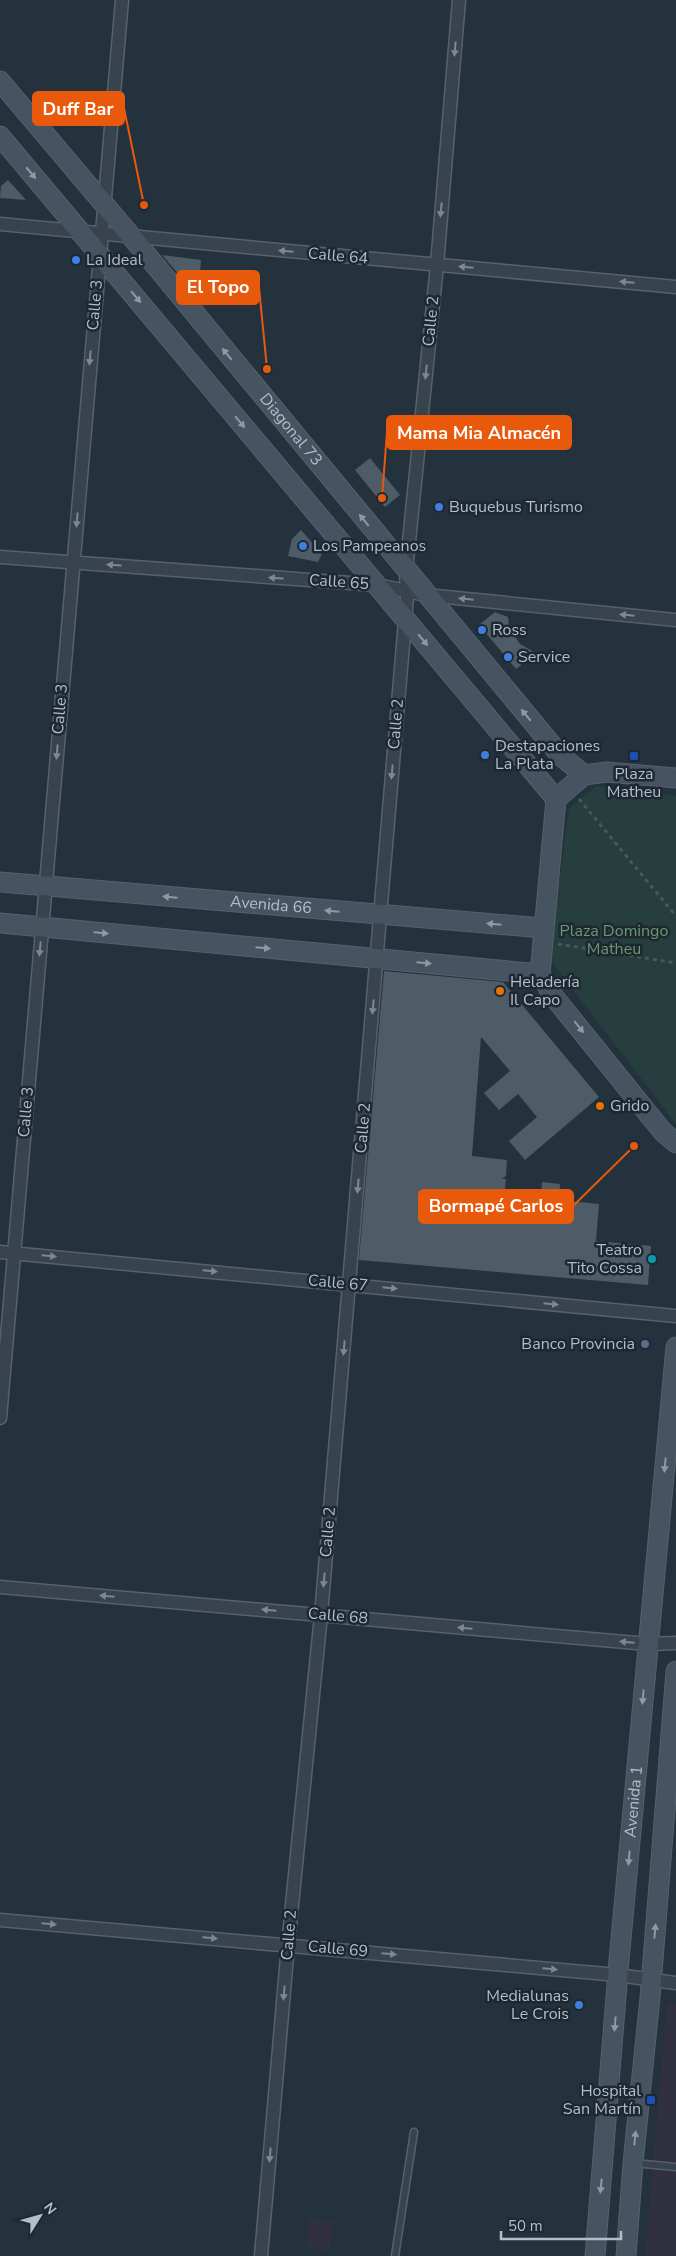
<svg xmlns="http://www.w3.org/2000/svg" width="676" height="2256" font-family="'Nunito Sans',sans-serif">
<style>
.medical{fill:#30303e}
.green{fill:#263e3d}
.building{fill:#4e5c67}
.lines{fill:none;stroke-linecap:round;stroke-linejoin:round}
.service-casing{stroke:#56616b;stroke-width:9}
.minor-casing{stroke:#56616b;stroke-width:15}
.secondary-casing{stroke:#56616b;stroke-width:21}
.path{stroke:#445a5a;stroke-width:3;stroke-dasharray:4 4;stroke-linecap:butt}
.service{stroke:#38434d;stroke-width:6}
.minor{stroke:#38434d;stroke-width:12}
.secondary{stroke:#465360;stroke-width:19}
.oneway{fill:#7c8791}
.oneway2{fill:#8e99a4}
.shop-dot{fill:#3f7fe0;stroke:#1d2832;stroke-width:2}
.transit-dot{fill:#1a4fb4;stroke:#1d2832;stroke-width:2}
.food-dot{fill:#e8710a;stroke:#1d2832;stroke-width:2}
.culture-dot{fill:#0f9aa8;stroke:#1d2832;stroke-width:2}
.service-dot{fill:#5c6f8a;stroke:#1d2832;stroke-width:2}
.labels{text-anchor:middle;dominant-baseline:central;stroke-width:5;stroke-linejoin:round;paint-order:stroke}
.street-label{font-size:16px;fill:#b4bec8;stroke:#1d2832}
.poi-label{font-size:16px;fill:#b4bec8;stroke:#1d2832;text-anchor:start}
.park-label{font-size:16px;fill:#6c9870;stroke:#1d2832}
.leader{fill:none;stroke:#e8590c;stroke-width:2}
.callout-dot{fill:#e8590c;stroke:#1d2832;stroke-width:2}
.callout{fill:#e8590c;stroke:#e8590c;stroke-width:2}
.callout-label{font-size:18px;text-anchor:middle;font-weight:bold;fill:#fff}
</style>
<rect width="100%" height="100%" fill="#24323d"/>
<path class="medical" d="M667,2003L676,2004V2256H645Z
M309,2219L333,2221L330,2251L307,2248Z"/>
<path class="green" d="M596,786L676,796V1124L549,958L569,808Z"/>
<path class="building" d="M8,180L26,200L0,198L1,186Z
M162,255L201,260L200,274L188,285Z
M370,458L400,495L385,507L355,470Z
M301,530L322,554L318,562L288,556L292,539Z
M495,612L508,617L509,627L520,644L536,653L516,669L479,625Z
M384,971L503,982L599,1097L525,1160L509,1141L537,1117L518,1094L499,1110L484,1093L510,1071L481,1037L472,1156L507,1160L506,1176L502,1179H506L505,1189L541,1193L542,1182L560,1184L559,1200L599,1204L596,1241L651,1246L648,1285L359,1260Z"/>
<g class="lines">
<g class="service-casing">
<path id="service" d="M634,2163L676,2167
M395,2256L414,2132"/>
</g>
<g class="minor-casing">
<path id="minor" d="M0,224L676,287
M0,557L377,585L426,595L676,620
M0,1252L676,1316
M0,1418L122,0
M0,1587L648,1644L676,1643
M0,1920L618,1975L676,1983
M261,2256L288,1945L321,1615L407,597L406,571L437,265L459,0"/>
</g>
<g class="secondary-casing">
<g id="secondary">
<path id="s1" d="M0,81L131,236L560,755L584,775"/>
<path d="M0,136L556,799"/>
<path d="M676,778L607,772L584,775L556,799L540,974L554,997L663,1132L676,1143"/>
<path id="s2" d="M0,882L543,928"/>
<path d="M0,923L540,974"/>
<path id="s3" d="M595,2256L619,1960L676,1347"/>
<path d="M626,2256L633,2163L650,1998L676,1671"/>
</g>
</g>
<path class="path" d="M579,799L676,916
M558,944L676,963"/>
<use href="#service" class="service"/>
<use href="#minor" class="minor"/>
<use href="#secondary" class="secondary"/>
</g>
<defs><path id="oneway-solid" d="M-6-.8H1V-3.2L6.5 0L1 3.2V.8H-6Z" transform="scale(1.25)"/></defs>
<g class="oneway">
<use href="#oneway-solid" transform="translate(455 49) rotate(95)"/>
<use href="#oneway-solid" transform="translate(441 210) rotate(95)"/>
<use href="#oneway-solid" transform="translate(286 251) rotate(-175)"/>
<use href="#oneway-solid" transform="translate(466 267) rotate(-175)"/>
<use href="#oneway-solid" transform="translate(627 282) rotate(-175)"/>
<use href="#oneway-solid" transform="translate(90 358) rotate(95)"/>
<use href="#oneway-solid" transform="translate(426 372) rotate(96)"/>
<use href="#oneway-solid" transform="translate(77 520) rotate(95)"/>
<use href="#oneway-solid" transform="translate(114 565) rotate(-176)"/>
<use href="#oneway-solid" transform="translate(276 578) rotate(-176)"/>
<use href="#oneway-solid" transform="translate(466 599) rotate(-174)"/>
<use href="#oneway-solid" transform="translate(627 615) rotate(-174)"/>
<use href="#oneway-solid" transform="translate(57 752) rotate(95)"/>
<use href="#oneway-solid" transform="translate(392 772) rotate(95)"/>
<use href="#oneway-solid" transform="translate(40 949) rotate(95)"/>
<use href="#oneway-solid" transform="translate(373 1007) rotate(95)"/>
<use href="#oneway-solid" transform="translate(358 1186) rotate(95)"/>
<use href="#oneway-solid" transform="translate(49 1256) rotate(5)"/>
<use href="#oneway-solid" transform="translate(210 1271) rotate(5)"/>
<use href="#oneway-solid" transform="translate(390 1288) rotate(6)"/>
<use href="#oneway-solid" transform="translate(551 1304) rotate(6)"/>
<use href="#oneway-solid" transform="translate(344 1348) rotate(95)"/>
<use href="#oneway-solid" transform="translate(324 1580) rotate(95)"/>
<use href="#oneway-solid" transform="translate(107 1596) rotate(-175)"/>
<use href="#oneway-solid" transform="translate(269 1610) rotate(-175)"/>
<use href="#oneway-solid" transform="translate(465 1628) rotate(-175)"/>
<use href="#oneway-solid" transform="translate(627 1642) rotate(-175)"/>
<use href="#oneway-solid" transform="translate(49 1924) rotate(5)"/>
<use href="#oneway-solid" transform="translate(210 1938) rotate(5)"/>
<use href="#oneway-solid" transform="translate(389 1954) rotate(5)"/>
<use href="#oneway-solid" transform="translate(550 1969) rotate(5)"/>
<use href="#oneway-solid" transform="translate(284 1993) rotate(95)"/>
<use href="#oneway-solid" transform="translate(270 2155) rotate(95)"/>
</g>
<g class="oneway2">
<use href="#oneway-solid" transform="translate(31 173) rotate(50)"/>
<use href="#oneway-solid" transform="translate(136 297) rotate(50)"/>
<use href="#oneway-solid" transform="translate(227 354) rotate(-129)"/>
<use href="#oneway-solid" transform="translate(240 422) rotate(50)"/>
<use href="#oneway-solid" transform="translate(364 520) rotate(-129)"/>
<use href="#oneway-solid" transform="translate(423 640) rotate(50)"/>
<use href="#oneway-solid" transform="translate(526 715) rotate(-130)"/>
<use href="#oneway-solid" transform="translate(170 897) rotate(-175)"/>
<use href="#oneway-solid" transform="translate(332 911) rotate(-175)"/>
<use href="#oneway-solid" transform="translate(494 924) rotate(-175)"/>
<use href="#oneway-solid" transform="translate(101 933) rotate(5)"/>
<use href="#oneway-solid" transform="translate(263 948) rotate(5)"/>
<use href="#oneway-solid" transform="translate(424 963) rotate(5)"/>
<use href="#oneway-solid" transform="translate(579 1027) rotate(51)"/>
<use href="#oneway-solid" transform="translate(665 1465) rotate(95)"/>
<use href="#oneway-solid" transform="translate(643 1697) rotate(95)"/>
<use href="#oneway-solid" transform="translate(629 1858) rotate(95)"/>
<use href="#oneway-solid" transform="translate(655 1931) rotate(-85)"/>
<use href="#oneway-solid" transform="translate(615 2024) rotate(95)"/>
<use href="#oneway-solid" transform="translate(635 2138) rotate(-84)"/>
<use href="#oneway-solid" transform="translate(601 2186) rotate(95)"/>
</g>
<g class="shop-dot">
<circle cx="76" cy="260" r="5"/>
<circle cx="439" cy="507" r="5"/>
<circle cx="303" cy="546" r="5"/>
<circle cx="482" cy="630" r="5"/>
<circle cx="508" cy="657" r="5"/>
<circle cx="485" cy="755" r="5"/>
<circle cx="579" cy="2005" r="5"/>
</g>
<g class="transit-dot">
<rect x="629" y="751" width="10" height="10" rx="2.5"/>
<rect x="646" y="2095" width="10" height="10" rx="2.5"/>
</g>
<g class="food-dot">
<circle cx="500" cy="991" r="5"/>
<circle cx="600" cy="1106" r="5"/>
</g>
<circle class="culture-dot" cx="652" cy="1259" r="5"/>
<circle class="service-dot" cx="645" cy="1344" r="5"/>
<g class="labels">
<g class="street-label">
<text transform="translate(338 256) rotate(5)">Calle 64</text>
<text transform="translate(95 305) rotate(-85)">Calle 3</text>
<text transform="translate(431 321) rotate(-84)">Calle 2</text>
<text stroke="none"><textPath href="#s1" startOffset="454">Diagonal 73</textPath></text>
<text transform="translate(339 582) rotate(4)">Calle 65</text>
<text transform="translate(60 709) rotate(-85)">Calle 3</text>
<text transform="translate(396 724) rotate(-85)">Calle 2</text>
<text stroke="none"><textPath href="#s2" startOffset="272">Avenida 66</textPath></text>
<text transform="translate(26 1112) rotate(-85)">Calle 3</text>
<text transform="translate(363 1128) rotate(-85)">Calle 2</text>
<text transform="translate(338 1283) rotate(5)">Calle 67</text>
<text transform="translate(328 1532) rotate(-85)">Calle 2</text>
<text transform="translate(338 1616) rotate(5)">Calle 68</text>
<text stroke="none"><textPath href="#s3" startOffset="456">Avenida 1</textPath></text>
<text transform="translate(289 1935) rotate(-85)">Calle 2</text>
<text transform="translate(338 1949) rotate(5)">Calle 69</text>
</g>
<g class="poi-label">
<text x="86" y="260">La Ideal</text>
<text x="449" y="507">Buquebus Turismo</text>
<text x="313" y="546">Los Pampeanos</text>
<text x="492" y="630">Ross</text>
<text x="518" y="657">Service</text>
<text x="495" y="746">Destapaciones<tspan x="495" dy="18">La Plata</tspan></text>
<text x="634" y="774" text-anchor="middle">Plaza<tspan x="634" dy="18">Matheu</tspan></text>
<text x="510" y="982">Heladería<tspan x="510" dy="18">Il Capo</tspan></text>
<text x="610" y="1106">Grido</text>
<text x="642" y="1250" text-anchor="end">Teatro<tspan x="642" dy="18">Tito Cossa</tspan></text>
<text x="635" y="1344" text-anchor="end">Banco Provincia</text>
<text x="569" y="1996" text-anchor="end">Medialunas<tspan x="569" dy="18">Le Crois</tspan></text>
<text x="641" y="2091" text-anchor="end">Hospital<tspan x="641" dy="18">San Martín</tspan></text>
</g>
<g class="park-label">
<text x="614" y="931">Plaza Domingo<tspan x="614" dy="18">Matheu</tspan></text>
</g>
</g>
<path class="leader" d="M144 205L124 108M267 369L259 287M382 498L387 432M634 1146L573 1206"/>
<g class="callout-dot">
<circle cx="144" cy="205" r="5"/>
<circle cx="267" cy="369" r="5"/>
<circle cx="382" cy="498" r="5"/>
<circle cx="634" cy="1146" r="5"/>
</g>
<g class="callout">
<rect x="33" y="92" width="91" height="33" rx="5"/>
<rect x="177" y="271" width="82" height="33" rx="5"/>
<rect x="387" y="416" width="184" height="33" rx="5"/>
<rect x="419" y="1190" width="154" height="33" rx="5"/>
</g>
<g class="callout-label">
<text x="78" y="115">Duff Bar</text>
<text x="218" y="293">El Topo</text>
<text x="479" y="439">Mama Mia Almacén</text>
<text x="496" y="1212">Bormapé Carlos</text>
</g>
<g transform="translate(40 2216) rotate(53)" stroke="#1d2832" stroke-width="4" paint-order="stroke">
<path d="M0-4L9 19L0 12L-9 19Z" fill="#b4bec8"/>
<text y="-8" font-size="14" font-weight="bold" text-anchor="middle" fill="#b4bec8">N</text>
</g>
<path d="M501 2231v8h120v-8" fill="none" stroke="#b4bec8" stroke-width="2.5"/>
<text x="508" y="2231" font-size="15" fill="#b4bec8" stroke="#1d2832" stroke-width="4" paint-order="stroke">50 m</text>
</svg>
